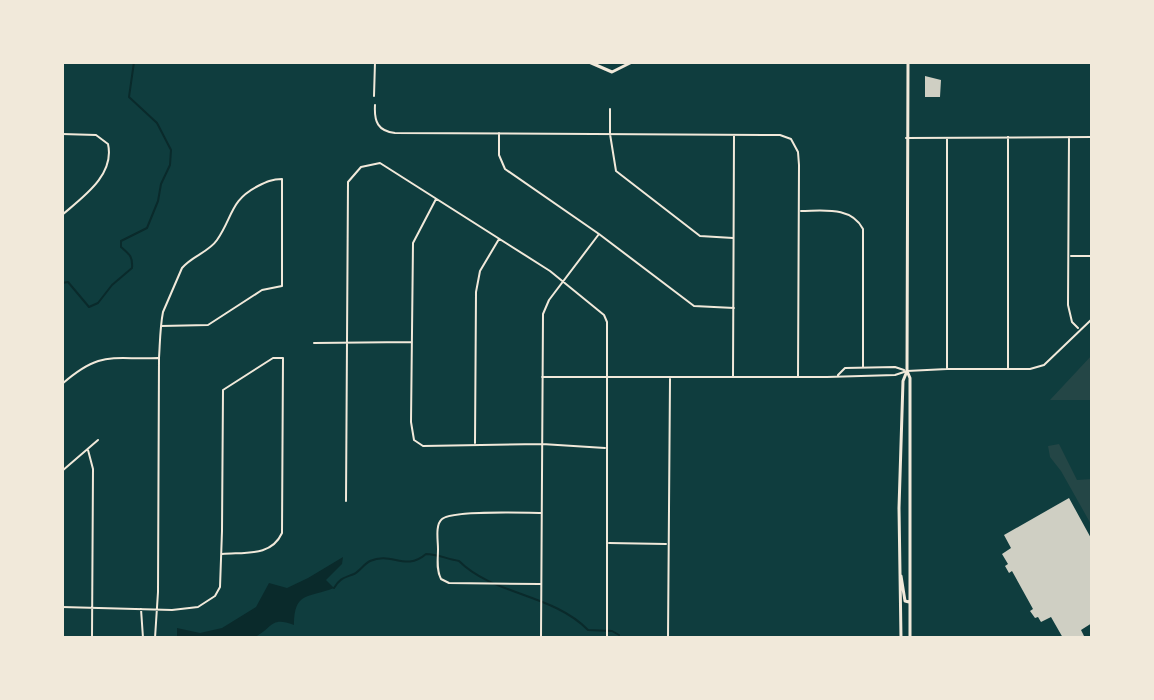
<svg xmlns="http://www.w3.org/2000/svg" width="1154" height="700" font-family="'Source Sans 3',sans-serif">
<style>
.green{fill:#244646}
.water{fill:#0a2a2b}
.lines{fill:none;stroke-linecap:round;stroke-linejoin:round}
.stream{stroke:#0a2a2b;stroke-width:2}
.building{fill:#cfcfc3}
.minor{stroke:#f1e9da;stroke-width:2}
.tertiary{stroke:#f1e9da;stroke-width:3}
.secondary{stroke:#f1e9da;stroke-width:3}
</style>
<rect width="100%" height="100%" fill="#0f3d3e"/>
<path class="green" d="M1092,355V400H1050Z
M1059,444L1077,480L1092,479V526L1061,471L1050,457L1048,446Z"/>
<path class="water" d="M343,557L342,564L326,580L334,588C309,598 294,591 294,625C270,616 273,628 255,637C245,642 192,638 177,638V628L200,633L222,628L256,607L269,583L287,588L308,578Z"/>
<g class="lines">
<path class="stream" d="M62,283L68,282L89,307L98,303L112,285L132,268C133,256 129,254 121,247V241L147,228L158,201L161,184L170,165L171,150L157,123L129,97L134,62
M334,588C340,578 344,578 354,574C360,571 364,564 370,561C392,551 405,572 426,554C437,554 447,559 459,561C493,595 553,594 588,630L612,631L619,635"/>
</g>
<path class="building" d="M925,76L941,80L940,97H925Z
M1069,498L1092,540V623L1081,630L1085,638H1063L1051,617L1041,622L1038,617L1035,618L1030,611L1033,609L1012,571L1009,573L1005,566L1008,564L1002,554L1011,548L1004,535Z"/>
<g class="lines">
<path class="minor" d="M374,96L375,62
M375,105C374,122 378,131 395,133L780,135L791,139L798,152L799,165L798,377
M610,109V134L616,171L700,236L733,238
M499,133V155L505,169L599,234L694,306L734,308
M62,134L96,135L108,144C115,175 83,197 62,215
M1008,137V369
M1069,137L1068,305L1072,322L1078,328
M906,138L1092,137
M436,199L413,243L411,422L414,440L423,446L542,444L605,448
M801,211C823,211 851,206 863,229V367
M1071,256H1092
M314,343L411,342
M947,368V138
M838,375L845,368L895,367L904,370
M542,377H827L895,375L907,371L947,369H1030L1044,365L1092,319
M733,377L734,136
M62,384C101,350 111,360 158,358
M475,443L476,292L480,271L499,239
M88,450L93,469L92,638
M62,471L98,440
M346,501L348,182L361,167L380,163L550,271L604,315L607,322V638
M609,543L666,544
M540,584L449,583L441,579C436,570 438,559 438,549C438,540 435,525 442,519C452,510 524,513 541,513
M62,607L172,610L198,607L215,596L220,587L222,531L223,390L273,358H283L282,533C271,557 245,552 222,554
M141,609L143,638
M155,638L158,592L159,358C160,343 160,327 163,312L182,268C192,256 209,252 217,240C233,217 230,200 258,186C266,182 272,179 282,179V286L262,290L208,325L161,326
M541,638L543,314L549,300L599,234
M668,638L670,379"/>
<path class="tertiary" d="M589,62L612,72L632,62"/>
<path class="secondary" d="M908,62L907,371L910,378V638
M901,576L905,601L909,602
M901,638L899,508L903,381L907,371"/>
</g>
<rect width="1154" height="700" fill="none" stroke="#f1e9da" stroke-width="128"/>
</svg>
